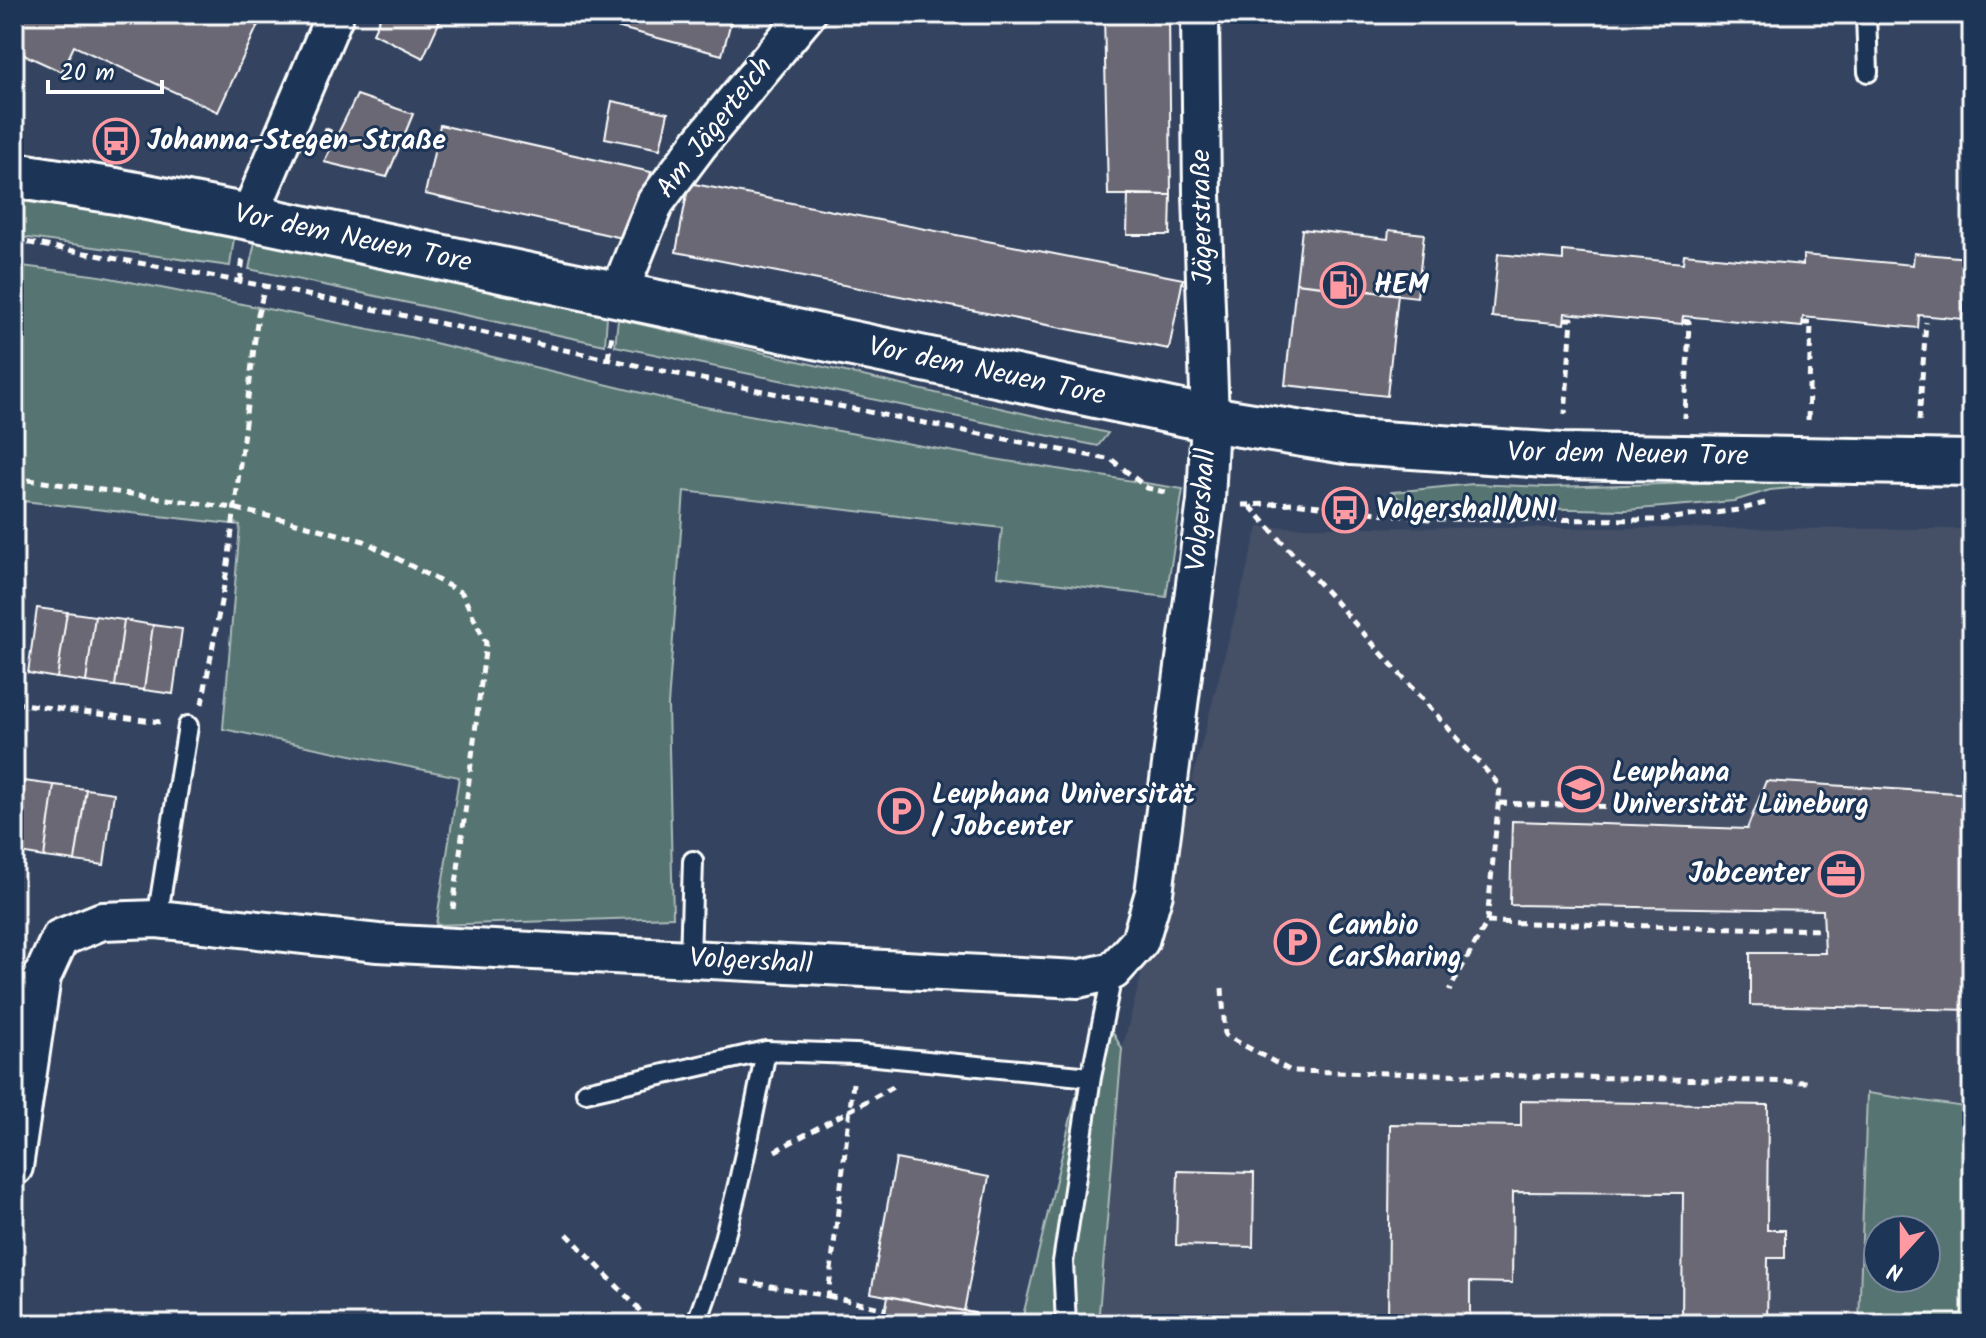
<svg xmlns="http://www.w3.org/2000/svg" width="1986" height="1338" font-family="Kalam,sans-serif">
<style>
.built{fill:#444f66}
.green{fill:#577472;stroke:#abbab8;stroke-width:2;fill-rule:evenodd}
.building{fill:#6b6875;stroke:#fff;stroke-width:2}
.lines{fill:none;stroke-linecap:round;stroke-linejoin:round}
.service-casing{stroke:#fff;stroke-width:24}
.minor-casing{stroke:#fff;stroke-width:42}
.secondary-casing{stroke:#fff;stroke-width:50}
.path{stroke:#fff;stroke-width:5;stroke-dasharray:8 6;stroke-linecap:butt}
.service{stroke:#1d3557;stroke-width:18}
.minor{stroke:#1d3557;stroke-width:36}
.secondary{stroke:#1d3557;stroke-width:44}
.labels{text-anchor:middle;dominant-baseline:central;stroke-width:6;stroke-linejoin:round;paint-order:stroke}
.street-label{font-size:28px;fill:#fff;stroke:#1d3557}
.poi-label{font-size:28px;font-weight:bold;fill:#fff;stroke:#1d3557;text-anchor:start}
</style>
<rect width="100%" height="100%" fill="#344460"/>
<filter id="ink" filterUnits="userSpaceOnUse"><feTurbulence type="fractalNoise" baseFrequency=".0125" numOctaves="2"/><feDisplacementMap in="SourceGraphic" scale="16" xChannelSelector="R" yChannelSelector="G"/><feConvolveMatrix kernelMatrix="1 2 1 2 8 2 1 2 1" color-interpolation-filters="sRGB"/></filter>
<g filter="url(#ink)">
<path class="built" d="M1258,527L1972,529V1108L1867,1093L1859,1324H1098L1122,1049Z"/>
<path class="green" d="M14,200L235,231L230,266L14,236Z
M256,237L607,316L605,345L249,269Z
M14,265L100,276L410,337L683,403L994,459L1183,489L1166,597L997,576L1002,528L684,491L668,705L673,917L436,925L459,777L223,729L240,525L14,500Z
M618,319L1108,433L1098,446L615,346Z
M1814,480L1813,486L1770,490L1734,501L1626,510L1407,506L1392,492L1473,484L1547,487Z
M1098,1006L1122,1049L1098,1324H1021Z
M1867,1093L1972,1108V1324H1859ZM1926,1230V1278H1878V1230Z"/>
<path class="building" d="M14,14H263L218,112L74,46L62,72L14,50Z
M382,14H443L423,58L373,33Z
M596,14H733L722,55L594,21Z
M1104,14H1169L1171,195H1108Z
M357,95L413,114L387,177L324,162Z
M612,101L668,113L660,149L605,138Z
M440,125L651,172L636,241L425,194Z
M689,183L1183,279L1169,349L676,252Z
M1128,194L1171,195L1170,235H1127Z
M1302,229L1388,239L1389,230L1424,234L1417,297L1296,283Z
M1563,251L1683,263L1684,254L1803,265V255L1913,265L1914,253L1968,258L1963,319L1919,315L1918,328L1803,317L1802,327L1683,316L1682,324L1565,313L1564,324L1492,317L1498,254L1563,260Z
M1296,283L1398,294L1387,396L1285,385Z
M37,608L67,612L57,678L28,673Z
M67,612L95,616L86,682L57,678Z
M95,616L124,620L115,686L86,682Z
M124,620L153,625L144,690L115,686Z
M153,625L182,629L173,694L144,690Z
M14,779L24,781L14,852Z
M24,781L54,785L44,857L14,852Z
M1766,781L1972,794V1010L1750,1005V953H1825L1823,910L1510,905L1512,821L1747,829Z
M54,785L86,789L75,861L44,857Z
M86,789L114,793L104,865L75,861Z
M1521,1101L1768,1105L1767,1230H1785V1258H1768L1767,1324H1682L1683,1193L1513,1192L1512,1283L1470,1282V1323L1388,1321L1390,1124L1521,1126Z
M896,1159L989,1177L964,1311L871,1293Z
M1178,1171L1254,1173L1253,1247L1176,1245Z
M888,1296L975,1313L973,1324H883Z"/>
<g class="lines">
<g class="service-casing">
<path id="service" d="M1866,14L1868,72
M157,919L188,726
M690,959L693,861
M586,1092L766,1051L856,1054L1091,1077L1113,971
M696,1324C730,1236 748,1143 766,1051
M1066,1324L1063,1262L1091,1077"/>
</g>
<g class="minor-casing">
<path id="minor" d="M249,217L335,14
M618,295L655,203L700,143L807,14
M14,1167L42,977L60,938L102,921L157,919L378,943L1078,979L1113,971L1140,941L1154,893L1206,501L1210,419L1202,195L1200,14"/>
</g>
<g class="secondary-casing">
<path id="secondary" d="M14,175L116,191L249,217L1210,419L1352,442L1562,456L1972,463"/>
</g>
<path class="path" d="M324,129L337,135
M14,240L265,286L687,376L1112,460L1147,488L1169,493
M240,282L243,257
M1565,319H1572L1565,414
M1683,321L1689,322L1685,418
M1802,323H1811L1808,421
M608,358L612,335
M1919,421L1926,322
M14,478L233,508L285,520L364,541L462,593L486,643L453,909
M1242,505L1294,503L1429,519L1657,520L1738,510L1765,503
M1250,506L1500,786L1487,922L1449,991
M14,703L160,722
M202,704L228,564L258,314L265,286
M1499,803L1713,810
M1487,922L1824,930
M1222,988L1225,1035L1291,1071L1807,1082
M775,1151L893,1087
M567,1234L637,1307L649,1324
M742,1281L828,1296L853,1083
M828,1296L885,1309"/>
<use href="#service" class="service"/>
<use href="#minor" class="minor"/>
<use href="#secondary" class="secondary"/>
</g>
</g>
<defs>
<g id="bus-ring" transform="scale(2.3)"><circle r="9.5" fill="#1d3557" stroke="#ff9aa2" stroke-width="1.5"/><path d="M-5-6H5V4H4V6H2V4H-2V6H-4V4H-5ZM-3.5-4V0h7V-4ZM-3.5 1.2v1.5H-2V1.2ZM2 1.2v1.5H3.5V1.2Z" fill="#ff9aa2"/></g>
<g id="fuel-ring" transform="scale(2.3)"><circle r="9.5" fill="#1d3557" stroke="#ff9aa2" stroke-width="1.5"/><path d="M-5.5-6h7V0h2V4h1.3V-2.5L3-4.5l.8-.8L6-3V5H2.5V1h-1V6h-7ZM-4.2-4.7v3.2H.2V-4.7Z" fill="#ff9aa2"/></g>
<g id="university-ring" transform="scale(2.3)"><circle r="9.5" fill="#1d3557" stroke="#ff9aa2" stroke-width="1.5"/><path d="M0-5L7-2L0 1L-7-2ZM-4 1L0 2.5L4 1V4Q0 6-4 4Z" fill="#ff9aa2"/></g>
<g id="parking-ring" transform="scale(2.3)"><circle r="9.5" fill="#1d3557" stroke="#ff9aa2" stroke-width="1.5"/><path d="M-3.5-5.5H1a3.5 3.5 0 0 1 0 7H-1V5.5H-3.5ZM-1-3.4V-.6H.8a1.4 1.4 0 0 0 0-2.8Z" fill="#ff9aa2"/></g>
<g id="office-ring" transform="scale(2.3)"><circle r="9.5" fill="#1d3557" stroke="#ff9aa2" stroke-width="1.5"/><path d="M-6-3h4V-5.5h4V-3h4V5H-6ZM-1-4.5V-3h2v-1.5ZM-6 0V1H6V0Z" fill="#ff9aa2"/></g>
</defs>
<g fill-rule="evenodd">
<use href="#bus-ring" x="116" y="141"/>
<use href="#fuel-ring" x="1343" y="285"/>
<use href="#bus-ring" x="1345" y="510"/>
<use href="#university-ring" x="1581" y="789"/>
<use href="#parking-ring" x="901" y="811"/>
<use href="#office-ring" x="1841" y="874"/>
<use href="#parking-ring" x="1297" y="942"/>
</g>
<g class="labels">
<g class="street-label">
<text transform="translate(715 128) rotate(-52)">Am Jägerteich</text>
<text transform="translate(1203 217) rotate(-91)">Jägerstraße</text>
<text transform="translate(353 239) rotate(12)">Vor dem Neuen Tore</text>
<text transform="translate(987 372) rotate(12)">Vor dem Neuen Tore</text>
<text transform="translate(1628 455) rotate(1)">Vor dem Neuen Tore</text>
<text transform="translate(1202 510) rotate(-85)">Volgershall</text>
<text transform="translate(751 962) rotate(3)">Volgershall</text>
</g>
<g class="poi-label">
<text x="147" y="141">Johanna-Stegen-Straße</text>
<text x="1374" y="285">HEM</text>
<text x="1376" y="510">Volgershall/UNI</text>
<text x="1612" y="773">Leuphana<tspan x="1612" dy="32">Universität Lüneburg</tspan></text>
<text x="932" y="795">Leuphana Universität<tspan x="932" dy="32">/ Jobcenter</tspan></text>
<text x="1810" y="874" text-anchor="end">Jobcenter</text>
<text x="1328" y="926">Cambio<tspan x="1328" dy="32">CarSharing</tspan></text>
</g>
</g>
<rect width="1986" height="1338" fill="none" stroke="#1d3557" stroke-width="48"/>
<rect x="24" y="24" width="1938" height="1290" fill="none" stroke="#fff" stroke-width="3" filter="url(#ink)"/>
<g transform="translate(1902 1254) rotate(201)"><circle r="38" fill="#1d3557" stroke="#77869a" stroke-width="2"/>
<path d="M0-6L14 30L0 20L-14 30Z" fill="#ff9aa2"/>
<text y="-12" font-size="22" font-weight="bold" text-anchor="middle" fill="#ffffff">N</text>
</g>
<path d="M48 80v12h114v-12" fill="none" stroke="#ffffff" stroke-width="4"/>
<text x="60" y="80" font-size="24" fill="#ffffff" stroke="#1d3557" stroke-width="6" paint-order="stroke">20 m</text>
</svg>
